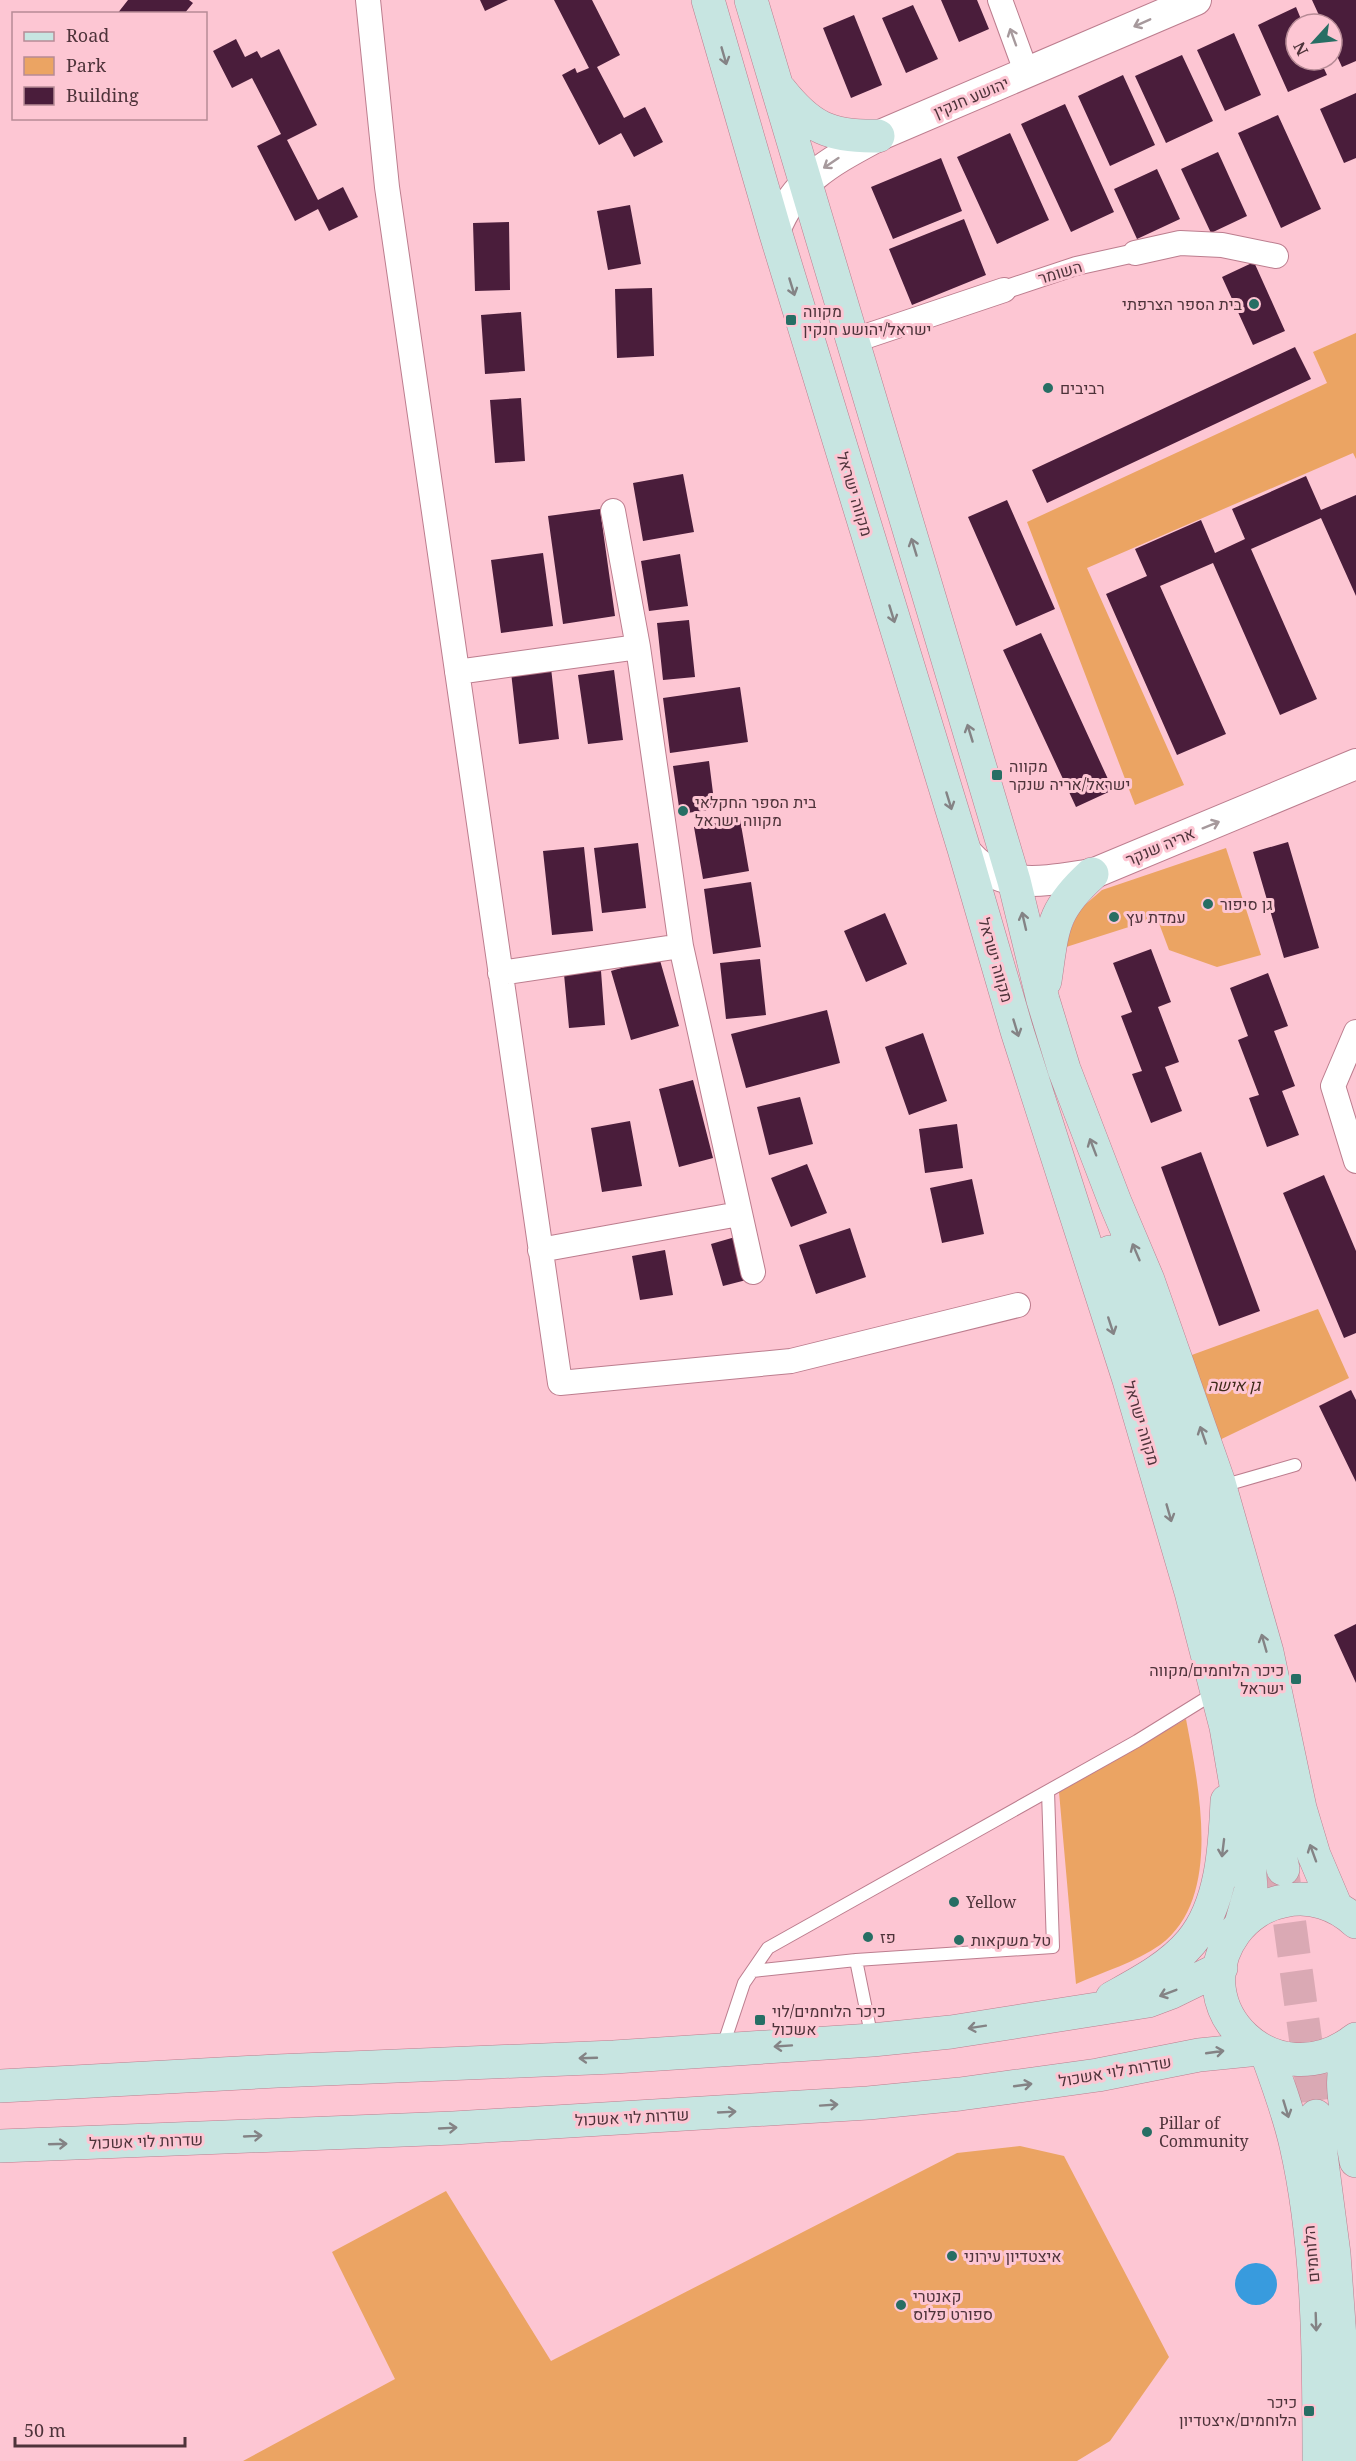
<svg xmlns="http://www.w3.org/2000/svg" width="1356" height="2461" font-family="'Noto Serif',Heebo,serif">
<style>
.green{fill:#eba463}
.water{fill:#389bde}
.building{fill:#4a1d3b}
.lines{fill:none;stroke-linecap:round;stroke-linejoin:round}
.secondary-tunnel{stroke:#daa9b4;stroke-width:33;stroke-dasharray:33 16;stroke-linecap:butt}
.service-casing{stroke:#bc7d8e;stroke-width:14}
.pedestrian-casing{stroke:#bc7d8e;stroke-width:20}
.minor-casing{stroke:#bc7d8e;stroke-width:26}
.tertiary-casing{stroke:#bc7d8e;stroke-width:32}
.secondary-casing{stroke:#bc7d8e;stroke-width:34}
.service{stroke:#fff;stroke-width:12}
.pedestrian{stroke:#fff;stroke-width:18}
.minor{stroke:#fff;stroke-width:24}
.tertiary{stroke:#fff;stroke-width:30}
.secondary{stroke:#c7e5e1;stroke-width:33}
.oneway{stroke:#a6999c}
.oneway2{stroke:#848385}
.poi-dot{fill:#276e64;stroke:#fdc6d3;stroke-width:2}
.labels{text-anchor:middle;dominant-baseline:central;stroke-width:6;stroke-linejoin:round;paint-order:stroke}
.street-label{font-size:16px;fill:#4e333a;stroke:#fdc6d3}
.poi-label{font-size:16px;fill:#4e333a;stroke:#fdc6d3;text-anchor:start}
.park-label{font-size:16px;font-style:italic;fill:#3c2918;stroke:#fdc6d3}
</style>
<rect width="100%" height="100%" fill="#fdc6d3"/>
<path class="green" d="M1356,333V459L1353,453L1087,568L1184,785L1135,805L1027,522L1327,383L1313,352Z
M1226,848L1261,955L1217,967L1169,950L1157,918L1063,948L1079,910L1102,890Z
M1318,1309L1349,1378L1207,1446L1178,1360Z
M1186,1719C1198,1784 1224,1898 1160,1945C1136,1962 1103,1972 1076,1984L1059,1792Z
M1020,2146L1064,2156L1169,2357L1110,2441L1077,2461H243L395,2379L332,2252L446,2191L551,2361L957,2153Z"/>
<path class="water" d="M1235 2284a21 21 0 1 1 42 0a21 21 0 1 1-42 0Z"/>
<path class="building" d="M128,0H189L193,3L184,14H117Z
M480,0H508L485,11Z
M554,0H592L620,55L597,67L624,118L645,107L663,142L634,157L621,133L599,145L562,75L575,68L577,73L589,68Z
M941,0H977L989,29L959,42Z
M1312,0H1356V61L1342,67L1332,45V24H1323Z
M913,5L938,59L906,73L882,18Z
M1296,7L1303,24H1296V60H1320L1327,75L1288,92L1258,25Z
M854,15L882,85L851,98L823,28Z
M1234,33L1261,95L1225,111L1197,50Z
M236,39L245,57L257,51L261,58L279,49L317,125L287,140L318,200L343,187L358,217L329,231L318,209L295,221L257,146L281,134L252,78L232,88L213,51Z
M1182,55L1213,121L1166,143L1135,76Z
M1123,75L1155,145L1110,166L1078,96Z
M1356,93V158L1344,163L1320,109Z
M1065,104L1114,212L1071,232L1021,124Z
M1278,115L1321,209L1281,228L1238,133Z
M1010,133L1049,220L997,244L957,157Z
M1218,152L1247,216L1211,233L1181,169Z
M941,158L962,211L893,239L871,187Z
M1157,169L1180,219L1137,239L1114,189Z
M630,205L641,264L608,270L597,211Z
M964,219L986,275L912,305L889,249Z
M509,222L510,290L475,291L473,223Z
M1254,262L1285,331L1253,345L1222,277Z
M652,288L654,356L617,358L615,289Z
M521,312L525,371L485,374L481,315Z
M1295,347L1311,379L1047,503L1032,470Z
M521,398L525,461L495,463L490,400Z
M683,474L694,532L643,541L633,483Z
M1306,476L1321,510L1356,495V596L1321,518L1251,549L1317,699L1280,715L1213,563L1160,586L1226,734L1177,755L1106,594L1147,576L1135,549L1201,520L1215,553L1245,539L1232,509Z
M1007,500L1055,609L1016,626L968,517Z
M600,509L615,616L563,624L548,516Z
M543,553L553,626L501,633L491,560Z
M680,554L688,606L649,611L641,561Z
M689,620L695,677L663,680L657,623Z
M1041,633L1113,790L1076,807L1003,650Z
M551,668L559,739L519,744L511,672Z
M614,670L623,740L588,744L578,675Z
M740,687L748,742L670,753L663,698Z
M709,761L715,809L680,814L673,766Z
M740,819L749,871L703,879L694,827Z
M1288,842L1319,948L1284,958L1253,852Z
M638,843L646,908L602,913L594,848Z
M584,847L593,931L552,935L543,851Z
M751,882L761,947L713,954L704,889Z
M885,913L907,964L866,982L844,931Z
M1151,949L1171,1002L1158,1007L1179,1062L1165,1067L1182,1111L1151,1123L1132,1074L1142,1071L1121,1016L1132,1012L1113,963Z
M659,957L679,1026L631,1040L611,971Z
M760,959L766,1015L726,1019L720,963Z
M601,971L605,1025L569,1028L564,974Z
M1268,973L1288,1026L1274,1031L1295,1086L1282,1091L1299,1135L1267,1147L1249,1098L1259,1095L1238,1040L1248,1036L1230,988Z
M827,1010L840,1063L746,1088L731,1034Z
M923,1033L947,1101L909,1115L885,1047Z
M693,1080L713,1158L679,1167L659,1089Z
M800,1097L813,1144L769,1155L757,1107Z
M630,1121L642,1186L602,1192L591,1128Z
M957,1124L963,1168L925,1173L919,1129Z
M1201,1152L1260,1311L1219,1326L1161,1167Z
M807,1164L827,1213L791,1227L771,1178Z
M1324,1175L1356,1251V1333L1344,1338L1283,1193Z
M972,1179L984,1234L942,1243L930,1188Z
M850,1228L866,1277L816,1294L799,1245Z
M742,1235L754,1278L723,1286L711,1244Z
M665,1250L673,1295L640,1300L632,1256Z
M1351,1390L1356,1400V1482L1319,1406Z
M1356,1624V1683L1334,1635Z"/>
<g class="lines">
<path class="secondary-tunnel" d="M1283,1874L1316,2116"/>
<g class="service-casing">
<path id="service" d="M1221,1483L1236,1482L1295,1465
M856,1960L872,2039
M753,1971L856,1960L1053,1947L1048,1791
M722,2049L744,1983L768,1948L1137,1741L1216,1692"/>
</g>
<g class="pedestrian-casing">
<path id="pedestrian" d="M1004,290L1076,266L1135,253"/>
</g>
<g class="minor-casing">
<path id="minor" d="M368,0L387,187L560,1383L791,1361L1018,1305
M1000,0L1027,74
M1135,253L1180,243L1222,245L1276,256
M852,341L1004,290
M613,511L638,647L681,946L753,1272
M457,672L638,647
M500,973L681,946
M1356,1032L1333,1086L1356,1161
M540,1250L739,1214"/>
</g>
<g class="tertiary-casing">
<path id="tertiary" d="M775,231C795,179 832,161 878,136L1196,0
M964,849C997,893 1045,881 1092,874L1356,764"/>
</g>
<g class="secondary-casing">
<path id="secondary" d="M708,0L775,231L964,849L1017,1031L1129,1380L1191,1592L1226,1727L1249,1861L1251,1889L1241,1924
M751,0L1014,881L1043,1000L1064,1069L1115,1202L1148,1280L1219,1483L1267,1652L1300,1808L1314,1855L1336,1907
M780,90C810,128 830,137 878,136
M1045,981C1053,928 1051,911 1092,874
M1110,1252C1149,1362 1187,1472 1218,1585C1245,1678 1263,1774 1283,1869
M1356,1922C1337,1904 1310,1895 1284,1901C1265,1904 1247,1916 1235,1932C1180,2007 1275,2102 1356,2039
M1112,1998C1139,1983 1170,1967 1191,1942C1222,1905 1225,1847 1227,1801
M1353,2041C1333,2078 1350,2123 1356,2161
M1267,2054C1278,2084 1289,2114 1296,2145C1319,2246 1319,2358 1319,2461
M0,2086L277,2071L614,2057L872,2040L951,2032L1148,2001L1172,1992L1221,1968
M1316,2116L1334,2254L1340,2338L1342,2461
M0,2146L453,2128L868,2103L960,2094L1098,2075L1199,2055L1259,2049"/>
</g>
<use href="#service" class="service"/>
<use href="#pedestrian" class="pedestrian"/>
<use href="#minor" class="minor"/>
<use href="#tertiary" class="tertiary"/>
<use href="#secondary" class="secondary"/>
</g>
<defs><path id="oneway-shaft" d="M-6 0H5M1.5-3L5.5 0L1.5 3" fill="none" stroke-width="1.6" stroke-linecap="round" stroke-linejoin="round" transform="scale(1.5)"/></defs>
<g class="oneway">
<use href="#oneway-shaft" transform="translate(1142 23) rotate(156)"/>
<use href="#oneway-shaft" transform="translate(1013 37) rotate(-110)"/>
<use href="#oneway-shaft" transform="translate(831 163) rotate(146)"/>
<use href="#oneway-shaft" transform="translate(1211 825) rotate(-22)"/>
</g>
<g class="oneway2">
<use href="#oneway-shaft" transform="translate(724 56) rotate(74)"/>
<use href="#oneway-shaft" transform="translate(792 287) rotate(73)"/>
<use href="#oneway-shaft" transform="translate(914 547) rotate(-107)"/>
<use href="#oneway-shaft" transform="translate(892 614) rotate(73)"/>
<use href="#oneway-shaft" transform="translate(970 733) rotate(-107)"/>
<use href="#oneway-shaft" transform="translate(949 801) rotate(73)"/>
<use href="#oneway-shaft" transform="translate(1024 921) rotate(-103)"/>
<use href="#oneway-shaft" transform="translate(1016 1028) rotate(73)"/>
<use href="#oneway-shaft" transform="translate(1093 1147) rotate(-111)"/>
<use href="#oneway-shaft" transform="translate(1136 1252) rotate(-113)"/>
<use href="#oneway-shaft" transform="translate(1111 1326) rotate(72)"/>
<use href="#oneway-shaft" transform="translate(1203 1435) rotate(-109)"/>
<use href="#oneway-shaft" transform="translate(1169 1513) rotate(74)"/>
<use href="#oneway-shaft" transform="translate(1264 1643) rotate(-106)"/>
<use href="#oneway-shaft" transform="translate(1223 1848) rotate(97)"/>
<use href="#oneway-shaft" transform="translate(1313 1853) rotate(-110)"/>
<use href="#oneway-shaft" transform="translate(1168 1993) rotate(159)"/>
<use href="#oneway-shaft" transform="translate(977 2027) rotate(171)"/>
<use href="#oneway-shaft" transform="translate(783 2046) rotate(176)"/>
<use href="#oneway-shaft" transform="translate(1215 2052) rotate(-8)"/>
<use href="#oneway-shaft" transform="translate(588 2058) rotate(178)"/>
<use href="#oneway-shaft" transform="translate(1023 2085) rotate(-8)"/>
<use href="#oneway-shaft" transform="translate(829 2105) rotate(-4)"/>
<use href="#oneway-shaft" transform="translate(1286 2109) rotate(73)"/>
<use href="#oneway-shaft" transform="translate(727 2112) rotate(-3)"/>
<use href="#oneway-shaft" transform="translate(448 2128) rotate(-3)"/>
<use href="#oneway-shaft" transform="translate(253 2136) rotate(-3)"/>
<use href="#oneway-shaft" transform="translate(58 2144) rotate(-2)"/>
<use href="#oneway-shaft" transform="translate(1316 2322) rotate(88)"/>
</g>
<g class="poi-dot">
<circle cx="1254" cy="304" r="6"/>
<rect x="785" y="314" width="12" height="12" rx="3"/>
<circle cx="1048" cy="388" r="6"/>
<rect x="991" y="769" width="12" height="12" rx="3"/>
<circle cx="683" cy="811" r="6"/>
<circle cx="1208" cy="904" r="6"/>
<circle cx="1114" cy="917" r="6"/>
<rect x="1290" y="1673" width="12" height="12" rx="3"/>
<circle cx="954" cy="1902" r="6"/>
<circle cx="868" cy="1937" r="6"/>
<circle cx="959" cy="1940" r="6"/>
<rect x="754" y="2014" width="12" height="12" rx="3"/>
<circle cx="1147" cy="2132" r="6"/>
<circle cx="952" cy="2256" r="6"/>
<circle cx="901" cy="2305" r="6"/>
<rect x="1303" y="2405" width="12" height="12" rx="3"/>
</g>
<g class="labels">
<g class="street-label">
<text transform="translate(971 97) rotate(-23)">יהושע חנקין</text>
<text transform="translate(1060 272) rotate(-17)">השומר</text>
<text transform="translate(855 494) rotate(73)">מקווה ישראל</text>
<text transform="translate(1160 846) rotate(-23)">אריה שנקר</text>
<text transform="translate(996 960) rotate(74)">מקווה ישראל</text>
<text transform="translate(1142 1423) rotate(73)">מקווה ישראל</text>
<text transform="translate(1115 2071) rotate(-10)">שדרות לוי אשכול</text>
<text transform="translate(632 2117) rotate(-3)">שדרות לוי אשכול</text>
<text transform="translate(146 2141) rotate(-2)">שדרות לוי אשכול</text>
<text transform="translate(1311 2254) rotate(-95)">הלוחמים</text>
</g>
<g class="poi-label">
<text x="1242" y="304" text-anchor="end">בית הספר הצרפתי</text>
<text x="803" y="311">מקווה<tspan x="803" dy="18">ישראל/יהושע חנקין</tspan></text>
<text x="1060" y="388">רביבים</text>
<text x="1009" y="766">מקווה<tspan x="1009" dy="18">ישראל/אריה שנקר</tspan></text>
<text x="695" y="802">בית הספר החקלאי<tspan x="695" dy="18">מקווה ישראל</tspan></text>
<text x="1220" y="904">גן סיפור</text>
<text x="1126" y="917">עמדת עץ</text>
<text x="1284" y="1670" text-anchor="end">כיכר הלוחמים/מקווה<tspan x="1284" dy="18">ישראל</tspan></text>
<text x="966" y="1902">Yellow</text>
<text x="880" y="1937">פז</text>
<text x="971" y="1940">טל משקאות</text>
<text x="772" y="2011">כיכר הלוחמים/לוי<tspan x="772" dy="18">אשכול</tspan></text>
<text x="1159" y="2123">Pillar of<tspan x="1159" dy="18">Community</tspan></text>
<text x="964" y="2256">איצטדיון עירוני</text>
<text x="913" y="2296">קאנטרי<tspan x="913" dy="18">ספורט פלוס</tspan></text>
<text x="1297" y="2402" text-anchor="end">כיכר<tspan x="1297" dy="18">הלוחמים/איצטדיון</tspan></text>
</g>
<g class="park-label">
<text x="1234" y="1385">גן אישה</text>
</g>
</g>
<rect x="12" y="12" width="195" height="108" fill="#fdc6d3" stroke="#b78b96" stroke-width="1.5"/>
<rect x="24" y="32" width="30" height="9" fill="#c7e5e1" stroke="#b78b96" stroke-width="1.5"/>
<text x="66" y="42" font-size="18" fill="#4e333a">Road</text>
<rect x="24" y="57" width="30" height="18" fill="#eba463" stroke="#b78b96" stroke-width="1.5"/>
<text x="66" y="72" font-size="18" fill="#4e333a">Park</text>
<rect x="24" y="87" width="30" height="18" fill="#4a1d3b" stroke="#b78b96" stroke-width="1.5"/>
<text x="66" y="102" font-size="18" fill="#4e333a">Building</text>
<g transform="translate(1314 42) rotate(243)"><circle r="28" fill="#fdc6d3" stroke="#b78b96" stroke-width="1.5"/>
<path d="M0-4.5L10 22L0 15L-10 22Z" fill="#276e64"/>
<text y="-9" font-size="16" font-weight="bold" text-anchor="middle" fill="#4e333a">N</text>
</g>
<path d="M15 2437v9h170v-9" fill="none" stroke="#4e333a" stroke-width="3"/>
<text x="24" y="2437" font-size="18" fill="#4e333a" stroke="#fdc6d3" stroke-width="4.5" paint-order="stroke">50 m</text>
</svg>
